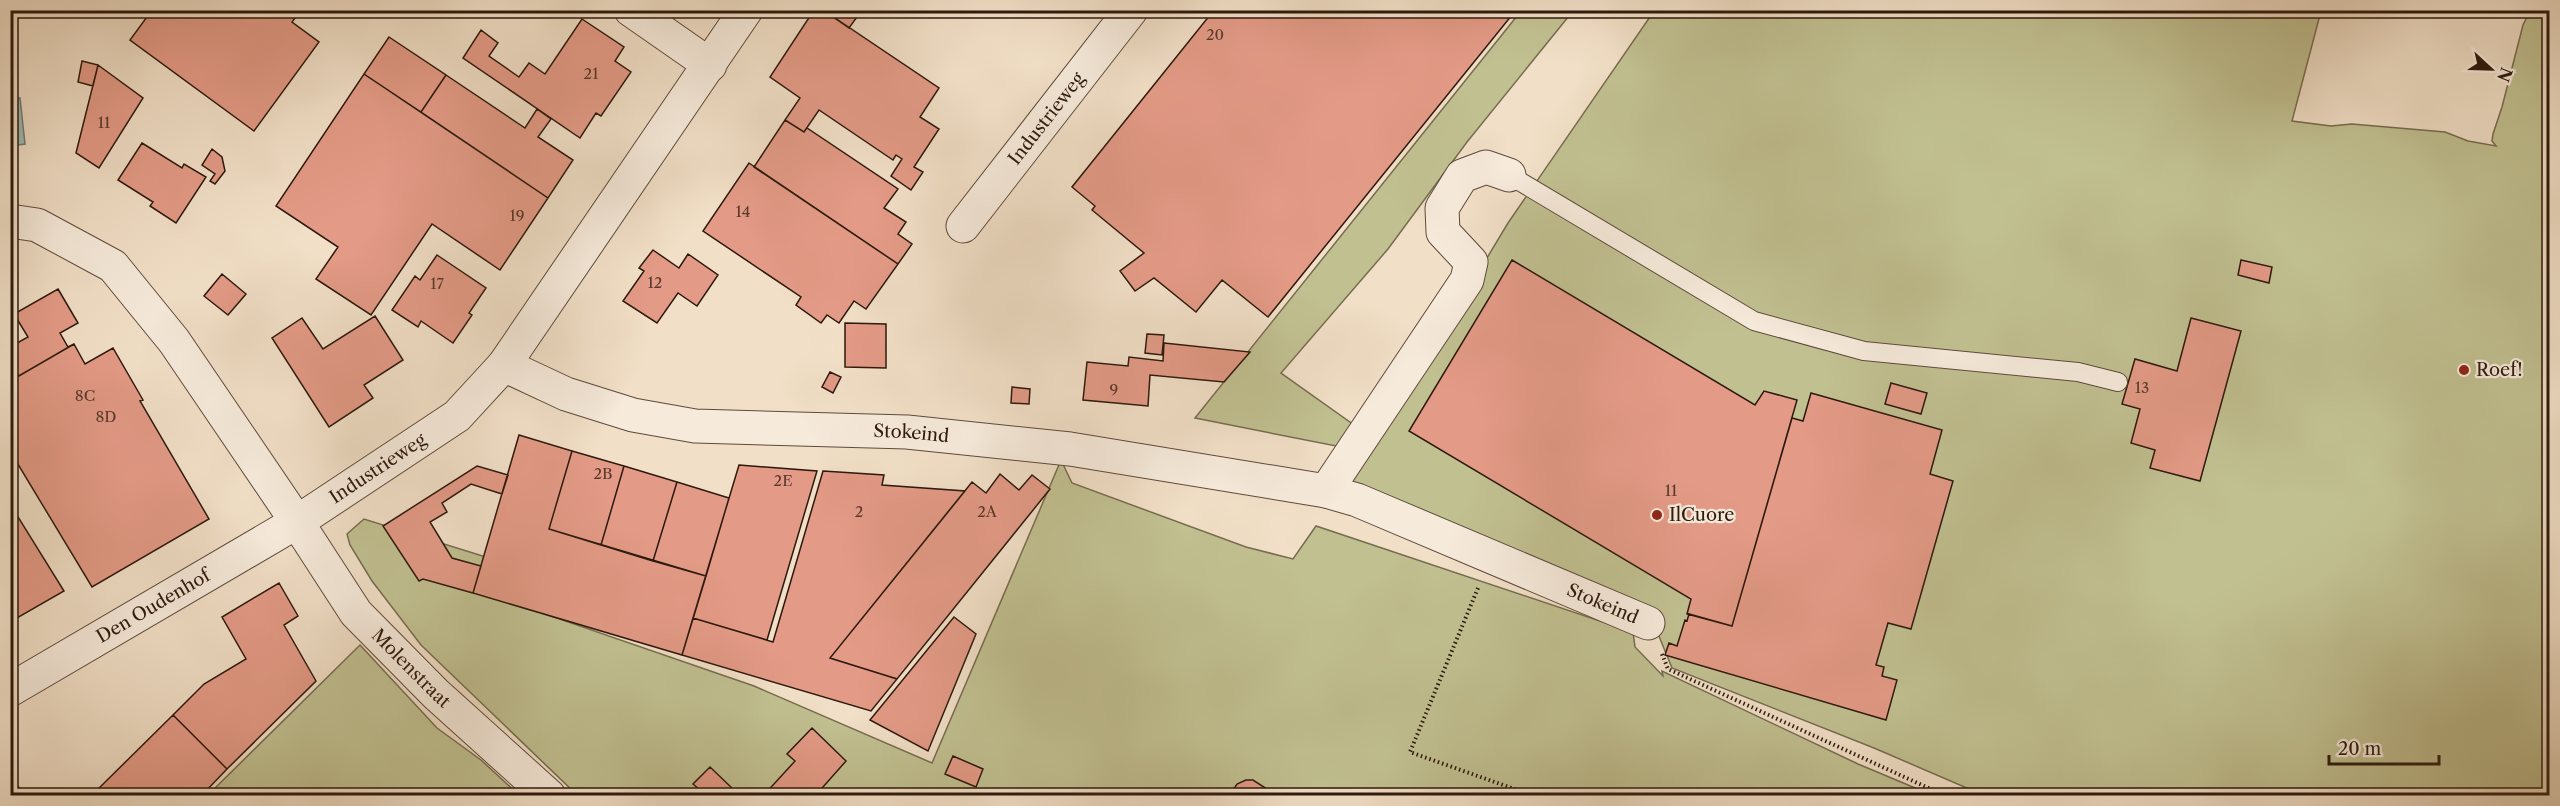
<svg xmlns="http://www.w3.org/2000/svg" width="2560" height="806" font-family="'Libre Caslon Text',serif">
<style>
.green{fill:#c1c091;stroke:#776c4f;stroke-width:1.5}
.water{fill:#9bbcb7;stroke:#6f7b73;stroke-width:1.5}
.building{fill:#e39a86;stroke:#2d190d;stroke-width:1.5}
.lines{fill:none;stroke-linecap:round;stroke-linejoin:round}
.service-casing{stroke:#5e4a3c;stroke-width:20}
.minor-casing{stroke:#5e4a3c;stroke-width:35}
.path{stroke:#2d190d;stroke-width:4;stroke-dasharray:1.5 3;stroke-linecap:butt}
.service{stroke:#f6eadb;stroke-width:18}
.minor{stroke:#f6eadb;stroke-width:33}
.poi-dot{fill:#8f2418;stroke:#f6eadb;stroke-width:2}
.labels{text-anchor:middle;dominant-baseline:central;stroke-width:4.5;stroke-linejoin:round;paint-order:stroke}
.number-label{font-size:15px;fill:#5a392b}
.street-label{font-size:18px;fill:#2d190d;stroke:#f6eadb}
.poi-label{font-size:18px;fill:#2d190d;stroke:#f6eadb;text-anchor:start}
</style>
<rect width="100%" height="100%" fill="#f1dfc7"/>
<filter id="stains"><feTurbulence type="fractalNoise" baseFrequency=".00333" numOctaves="4"/><feColorMatrix values="0 0 0 0 .2 0 0 0 0 .09 0 0 0 0 .02 0 0 0 .5 -.17"/></filter>
<radialGradient id="worn" r=".72"><stop offset=".6" stop-color="#630" stop-opacity="0"/><stop offset="1" stop-color="#630" stop-opacity=".3"/></radialGradient>
<path class="green" d="M1521,11H1573L1467,142L1388,249L1281,373L1354,425L1341,447L1195,418Z
M1654,11H2321L2292,121L2331,126L2352,124L2445,132L2468,141L2496,146L2492,141L2493,134L2502,107L2523,25L2530,11H2549V795H1983L1874,748L1672,668L1647,607L1351,484L1508,223Z
M1061,460L1072,483L1246,547L1293,559L1316,526L1633,632L1635,647L1663,676L1662,671L1858,764L1932,795H577L421,645L372,581L350,545L347,534L364,519L489,558L478,591L754,686L932,763Z
M360,645L437,728L481,760L519,795H208Z
M11,777L25,795H11Z"/>
<path class="water" d="M11,98H20L25,144L11,146Z"/>
<path class="building" d="M152,10H301L292,22L319,42L254,131L130,40Z
M814,10H823L939,88L920,117L939,129L914,167L923,172L911,190L891,176L902,159L896,155L893,160L819,110L804,132L785,120L800,98L770,77Z
M823,10H862L849,28Z
M1214,10H1516L1268,317L1222,280L1196,312L1154,278L1135,291L1120,271L1144,253L1092,210L1095,206L1072,187Z
M582,19L624,47L615,61L631,72L601,116L596,113L580,138L463,58L481,30L498,43L489,56L519,77L529,63L545,74Z
M389,37L446,75L421,112L364,74Z
M82,61L98,65L93,86L78,82Z
M98,65L143,98L99,168L76,153Z
M364,74L548,198L500,270L432,224L371,315L316,279L338,247L276,206Z
M446,75L525,128L537,109L551,119L538,137L573,160L548,198L421,112Z
M785,120L804,132L807,128L898,189L884,208L906,222L898,234L912,244L898,264L754,167Z
M142,143L182,168L184,164L206,177L176,223L150,206L153,202L118,180Z
M212,149L222,157L225,171L215,184L210,181L215,174L202,165Z
M749,163L898,264L866,309L854,301L839,323L827,315L821,323L796,305L801,297L703,231Z
M653,250L679,268L688,254L718,275L697,306L678,293L657,323L623,301L644,271L639,268Z
M437,255L486,288L469,313L472,315L453,343L421,321L418,327L392,310L415,276L420,280Z
M1512,260L1755,405L1764,391L1797,400L1732,626L1687,614L1691,599L1409,431Z
M2241,260L2272,267L2269,283L2238,275Z
M222,274L246,294L228,315L204,296Z
M58,289L78,323L60,333L68,347L74,344L19,376L10,360V347L28,337L14,314Z
M375,316L403,360L364,385L373,398L329,427L272,338L302,318L323,349Z
M2191,318L2241,331L2200,481L2150,468L2155,450L2131,443L2140,409L2122,404L2135,359L2177,371Z
M845,323L886,324V368L845,367Z
M1147,334L1164,335L1162,355L1145,353Z
M1164,343L1250,352L1224,382L1150,375L1148,406L1083,400L1087,362L1128,366L1129,357L1163,361Z
M74,344L85,364L113,348L143,400L140,401L209,519L92,587L10,451V381Z
M830,372L841,377L833,393L822,387Z
M1891,383L1927,393L1921,414L1885,404Z
M1012,387L1030,389L1029,404L1011,403Z
M1811,393L1942,430L1930,474L1953,481L1911,629L1888,623L1876,665L1884,667L1882,676L1897,680L1886,720L1665,655L1669,643L1677,646L1685,620L1687,621L1689,614L1732,626L1792,418L1803,421Z
M519,435L572,451L549,529L706,576L682,655L473,593Z
M572,451L624,466L601,545L549,529Z
M739,465L817,471L767,640L693,618Z
M477,466L508,475L502,494L471,484L442,503L447,512L430,522L452,558L481,566L473,593L423,579L419,581L383,526Z
M624,466L677,482L653,561L601,545Z
M823,471L884,475L882,485L965,491L830,658L897,679L871,711L682,655L693,618L773,642Z
M1000,474L1019,490L1032,475L1050,489L897,679L830,658L972,482L986,493Z
M677,482L729,498L706,576L653,561Z
M10,504L64,591L10,622Z
M279,583L298,616L284,625L316,681L227,769L173,715L204,684L246,659L222,617Z
M954,617L976,634L928,751L870,720Z
M173,715L227,769L201,796H91Z
M812,728L846,761L815,796H763L795,761L787,754Z
M953,756L983,769L976,787L945,774Z
M710,767L734,790L729,796H698L701,791L693,784Z
M1246,780H1253L1267,789L1270,796H1229L1237,784Z"/>
<g class="lines">
<g class="service-casing">
<path id="service" d="M1509,175L1754,321L1864,351L2078,372L2118,382"/>
</g>
<g class="minor-casing">
<g id="minor">
<path d="M631,10L710,65"/>
<path id="s1" d="M10,221L37,225L113,266L174,341L297,522L457,416L504,365L746,10"/>
<path id="s2" d="M963,226L1131,10"/>
<path id="s3" d="M504,365L566,394L633,415L695,426L907,432L1070,449L1326,491L1357,500L1648,623"/>
<path d="M1326,491L1467,280L1471,262L1443,232L1442,208L1462,176L1486,167L1509,175"/>
<path id="s4" d="M10,690L297,522L356,613L436,694L549,796"/>
</g>
</g>
<path class="path" d="M1478,588L1410,752L1534,796
M1662,654L1668,669L1946,796"/>
<use href="#service" class="service"/>
<use href="#minor" class="minor"/>
</g>
<g class="poi-dot">
<circle cx="2464" cy="370" r="6"/>
<circle cx="1657" cy="515" r="6"/>
</g>
<g class="labels">
<g class="number-label">
<text x="1215" y="34">20</text>
<text x="591" y="73">21</text>
<text x="104" y="122">11</text>
<text x="743" y="211">14</text>
<text x="517" y="215">19</text>
<text x="655" y="282">12</text>
<text x="437" y="283">17</text>
<text x="2142" y="387">13</text>
<text x="1114" y="389">9</text>
<text x="85" y="395">8C</text>
<text x="106" y="416">8D</text>
<text x="603" y="473">2B</text>
<text x="783" y="480">2E</text>
<text x="1671" y="490">11</text>
<text x="859" y="511">2</text>
<text x="987" y="511">2A</text>
</g>
<g class="street-label">
<text stroke="none"><textPath href="#s2" startOffset="136">Industrieweg</textPath></text>
<text stroke="none"><textPath href="#s3" startOffset="418">Stokeind</textPath></text>
<text stroke="none"><textPath href="#s1" startOffset="526">Industrieweg</textPath></text>
<text stroke="none"><textPath href="#s3" startOffset="1136">Stokeind</textPath></text>
<text stroke="none"><textPath href="#s4" startOffset="166">Den Oudenhof</textPath></text>
<text stroke="none"><textPath href="#s4" startOffset="519">Molenstraat</textPath></text>
</g>
<g class="poi-label">
<text x="2476" y="370">Roef!</text>
<text x="1669" y="515">IlCuore</text>
</g>
</g>
<rect width="2560" height="806" fill="none" stroke="#f1dfc7" stroke-width="36"/>
<rect x="12" y="12" width="2536" height="782" fill="none" stroke="#2d190d" stroke-width="3"/>
<rect x="18" y="18" width="2524" height="770" fill="none" stroke="#2d190d" stroke-width="1.5"/>
<g transform="translate(2491 69) rotate(112)" stroke="#f6eadb" stroke-width="4.5" paint-order="stroke">
<path d="M0-4.5L10 22L0 15L-10 22Z" fill="#2d190d"/>
<text y="-9" font-size="16" font-weight="bold" text-anchor="middle" fill="#2d190d">N</text>
</g>
<path d="M2329 755v9h110v-9" fill="none" stroke="#2d190d" stroke-width="3"/>
<text x="2338" y="755" font-size="18" fill="#2d190d" stroke="#f6eadb" stroke-width="4.5" paint-order="stroke">20 m</text>
<rect width="100%" height="100%" filter="url(#stains)"/>
<rect width="100%" height="100%" fill="url(#worn)"/>
</svg>
